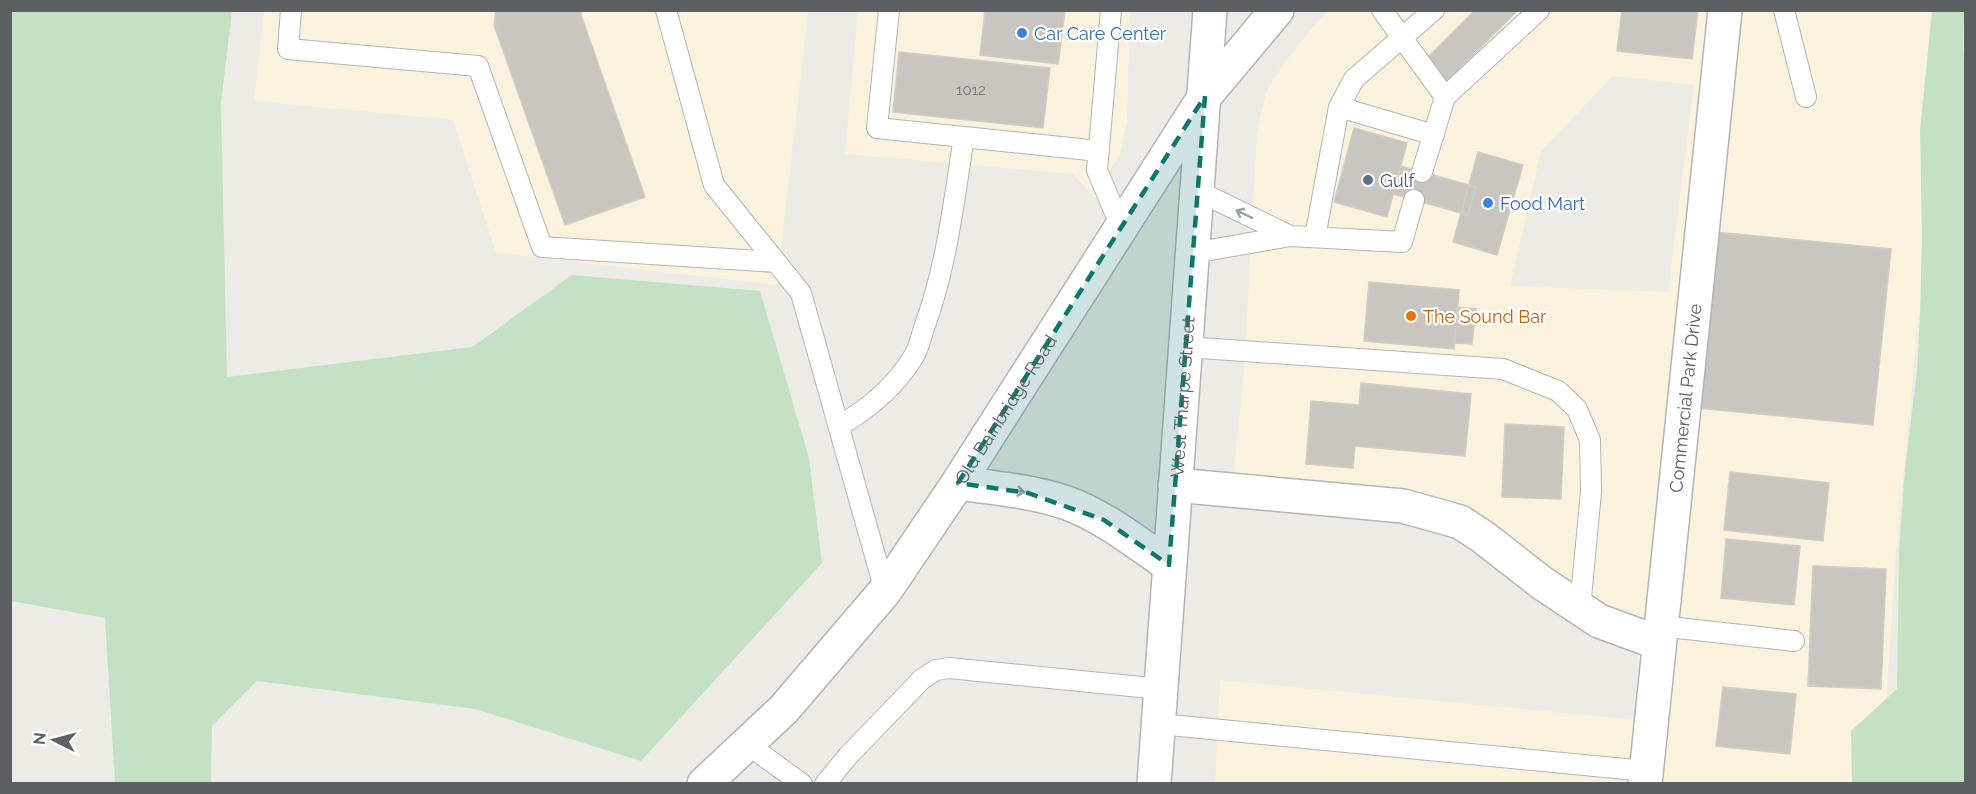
<svg xmlns="http://www.w3.org/2000/svg" width="1976" height="794" font-family="Raleway,sans-serif">
<style>
.commercial{fill:#faf2dd;fill-rule:evenodd}
.green{fill:#c4e2c3}
.building{fill:#c9c6c1;stroke:#d1cdc3;stroke-width:1.5}
.lines{fill:none;stroke-linecap:round;stroke-linejoin:round}
.service-casing{stroke:#b2b5b8;stroke-width:22}
.minor-casing{stroke:#b2b5b8;stroke-width:36}
.secondary-casing{stroke:#b1b4b8;stroke-width:36}
.service{stroke:#fff;stroke-width:20}
.minor{stroke:#fff;stroke-width:33}
.secondary{stroke:#fff;stroke-width:33}
.oneway{stroke:#9da0a1}
.marked{fill:#0f766e;fill-opacity:0.2;stroke:#0f766e;stroke-width:4.5;stroke-dasharray:12 8;stroke-linejoin:round}
.shop-dot{fill:#3f7fe0;stroke:#fff;stroke-width:2}
.service-dot{fill:#5c6f8a;stroke:#fff;stroke-width:2}
.food-dot{fill:#e8710a;stroke:#fff;stroke-width:2}
.labels{text-anchor:middle;dominant-baseline:central;stroke-width:4.5;stroke-linejoin:round;paint-order:stroke}
.number-label{font-size:15px;fill:#777a7a}
.shop-label{font-size:18px;fill:#366cbe;stroke:#fff;text-anchor:start}
.service-label{font-size:18px;fill:#4e5e75;stroke:#fff;text-anchor:start}
.food-label{font-size:18px;fill:#c56008;stroke:#fff;text-anchor:start}
.street-label{font-size:18px;fill:#5c6063;stroke:#fff}
</style>
<rect width="100%" height="100%" fill="#edebe5"/>
<path class="commercial" d="M1329,10L1949,11L1896,551L1881,783L1215,784L1220,680L1637,720L1638,618L1596,601L1444,501L1241,477L1234,470L1244,371L1257,134L1260,118L1267,90L1282,66L1311,29ZM1613,76L1694,85L1668,292L1510,286L1541,151Z
M264,11H808L777,285L496,253L453,120L254,101Z
M858,11H1130L1127,121L1120,155L1107,175L1095,198L1073,174L845,154Z"/>
<path class="green" d="M10,11H232L221,103L227,377L472,347L572,275L760,291L809,458L822,563L641,761L475,709L257,681L212,726L211,783H115L105,618L11,601Z
M1932,11H1964L1963,48L1966,88L1965,783H1852L1851,731L1897,689L1899,552L1905,469L1917,371L1920,314L1922,237L1920,130Z"/>
<path class="building" d="M496,10H582L581,15L645,197L565,225L494,25Z
M985,10H1065L1058,64L980,55Z
M1475,10H1518L1446,82L1425,60Z
M1622,10H1698L1692,59L1617,51Z
M899,52L1050,68L1043,128L893,112Z
M1354,128L1407,143L1387,217L1334,202Z
M1478,152L1523,165L1497,255L1453,242Z
M1401,166L1476,187L1468,215L1393,194Z
M1715,232L1891,249L1873,425L1698,408Z
M1369,282L1459,290L1454,349L1364,341Z
M1458,307L1476,309L1472,344L1454,343Z
M1361,383L1471,394L1465,456L1355,446L1353,468L1306,464L1311,401L1359,405Z
M1505,424L1564,427L1561,499L1502,497Z
M1730,472L1829,483L1823,541L1724,530Z
M1726,539L1800,546L1794,605L1721,598Z
M1813,566L1886,569L1881,689L1808,686Z
M1723,687L1796,694L1790,754L1716,746Z"/>
<g class="lines">
<g class="service-casing">
<path id="service" d="M291,10L288,49L478,66L542,247L776,262
M666,10L714,185L801,293L885,591
M889,10L877,128L1099,151
M1111,10L1097,170L1121,227
M1382,10L1445,97
M1784,10L1806,97
M1339,107L1434,135
M1422,172L1445,97L1539,10
M1198,191L1290,236
M1315,237L1339,107L1354,79L1434,10
M1193,253L1290,236L1402,242L1414,200
M1186,347L1503,369L1558,391L1577,409L1590,440L1591,492L1580,608
M839,426C868,409 894,388 912,359C919,350 921,336 925,325C947,265 954,200 964,137
M1660,626L1794,641
M1159,724L1646,771
M747,744L802,784
M825,784L848,756L922,679L936,670L949,668L1161,689"/>
</g>
<g class="minor-casing">
<g id="minor">
<path d="M1175,485L1403,506L1460,522L1483,537L1542,583L1599,621L1659,643"/>
<path id="s1" d="M1645,784L1725,10"/>
</g>
</g>
<g class="secondary-casing">
<g id="secondary">
<path d="M958,483C994,488 1033,491 1067,503C1105,517 1137,543 1169,565"/>
<path id="s2" d="M704,784L784,709L885,591L958,483L1205,96L1277,10"/>
<path id="s3" d="M1154,784L1210,10"/>
</g>
</g>
<use href="#service" class="service"/>
<use href="#minor" class="minor"/>
<use href="#secondary" class="secondary"/>
</g>
<defs><path id="oneway-shaft" d="M-6 0H5M1.5-3L5.5 0L1.5 3" fill="none" stroke-width="1.6" stroke-linecap="round" stroke-linejoin="round" transform="scale(1.5)"/></defs>
<g class="oneway">
<use href="#oneway-shaft" transform="translate(1244 214) rotate(-154)"/>
<use href="#oneway-shaft" transform="translate(1016 491) rotate(8)"/>
</g>
<path class="marked" d="M1205,96L1169,565L1104,520L1028,493L958,483Z"/>
<g class="shop-dot">
<circle cx="1022" cy="33" r="6"/>
<circle cx="1488" cy="203" r="6"/>
</g>
<circle class="service-dot" cx="1368" cy="180" r="6"/>
<circle class="food-dot" cx="1411" cy="316" r="6"/>
<g class="labels">
<g class="number-label">
<text x="971" y="90">1012</text>
</g>
<g class="shop-label">
<text x="1034" y="33">Car Care Center</text>
<text x="1500" y="203">Food Mart</text>
</g>
<g class="service-label">
<text x="1380" y="180">Gulf</text>
</g>
<g class="food-label">
<text x="1423" y="316">The Sound Bar</text>
</g>
<g class="street-label">
<text stroke="none"><textPath href="#s3" startOffset="388">West Tharpe Street</textPath></text>
<text stroke="none"><textPath href="#s1" startOffset="388">Commercial Park Drive</textPath></text>
<text stroke="none"><textPath href="#s2" startOffset="483">Old Bainbridge Road</textPath></text>
</g>
</g>
<rect width="1976" height="794" fill="none" stroke="#5c6063" stroke-width="24"/>
<g transform="translate(54 740) rotate(276)" stroke="#ffffff" stroke-width="4.5" paint-order="stroke">
<path d="M0-4.5L10 22L0 15L-10 22Z" fill="#5c6063"/>
<text y="-9" font-size="16" font-weight="bold" text-anchor="middle" fill="#5c6063">N</text>
</g>
</svg>
